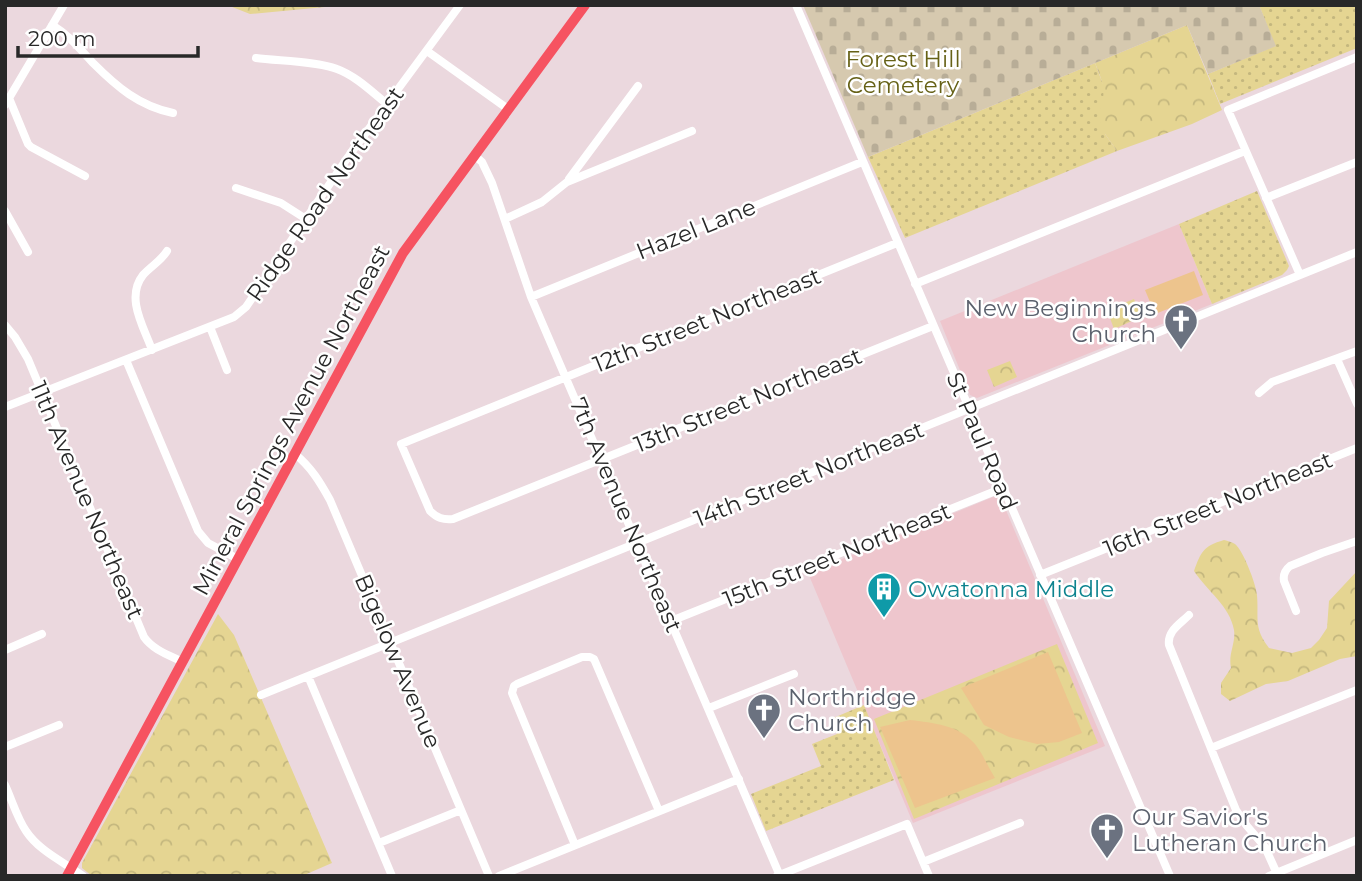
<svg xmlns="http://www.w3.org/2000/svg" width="1362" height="881" font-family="Montserrat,sans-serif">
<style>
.education{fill:#eec6cd}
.grass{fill:url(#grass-dots)}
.forest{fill:url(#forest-crowns)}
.cemetery{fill:url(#cemetery-stones)}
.pitch{fill:#edc48d}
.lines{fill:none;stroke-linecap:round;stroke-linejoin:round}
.minor{stroke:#fff;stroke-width:8}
.major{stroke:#f65361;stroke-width:10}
.labels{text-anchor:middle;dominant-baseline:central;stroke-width:5;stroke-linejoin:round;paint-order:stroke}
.park-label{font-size:23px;fill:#666116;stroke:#fff}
.street-label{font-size:23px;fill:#282828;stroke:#fff}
.worship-label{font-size:23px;fill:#5b616d;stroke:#fff;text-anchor:start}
.culture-label{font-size:23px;fill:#0d838f;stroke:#fff;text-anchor:start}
</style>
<defs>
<pattern id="grass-dots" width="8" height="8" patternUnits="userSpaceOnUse" patternTransform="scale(1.75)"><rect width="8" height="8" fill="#e5d592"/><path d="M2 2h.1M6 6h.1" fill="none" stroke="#c4b77e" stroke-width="1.8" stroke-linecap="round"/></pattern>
<pattern id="forest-crowns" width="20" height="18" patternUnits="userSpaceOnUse" patternTransform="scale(1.75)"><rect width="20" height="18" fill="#e5d592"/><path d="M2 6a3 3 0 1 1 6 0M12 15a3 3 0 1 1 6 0" fill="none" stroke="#c4b77e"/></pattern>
<pattern id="cemetery-stones" width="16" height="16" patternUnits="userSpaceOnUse" patternTransform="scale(1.75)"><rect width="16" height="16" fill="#d6c9af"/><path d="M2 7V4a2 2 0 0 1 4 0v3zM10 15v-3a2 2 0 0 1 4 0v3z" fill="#b8ad97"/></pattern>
</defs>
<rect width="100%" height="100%" fill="#ebd8de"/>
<path class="education" d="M1179,224L1212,304L977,398L970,395L940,321Z
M993,497H999L1003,503L1105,746L913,823L808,573Z"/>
<path class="grass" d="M1259,5H1357V48L1220,104L1208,74L1275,46Z
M1095,63L1104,87L1105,134L1117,151L905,238L868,157Z
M1257,191L1289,266L1287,270L1282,275L1212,304L1179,224Z
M864,705L894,780L766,831L751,794L821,766L812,744L837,734L831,719Z"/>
<path class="forest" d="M227,5H346L250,14Z
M1187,25L1222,110L1192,124L1117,151L1105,134L1098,116C1107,93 1104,85 1095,63Z
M1134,299L1141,317L1114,329L1107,310Z
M1010,361L1017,377L994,387L987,370Z
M1224,540C1228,541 1232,542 1235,544C1243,550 1256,584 1257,595C1259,619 1253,627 1269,648L1292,653L1311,648L1319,640L1327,628L1329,601L1357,571V656L1340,659L1288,681L1266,684L1230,701L1221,694V683L1231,668C1228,654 1236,643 1234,630C1230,606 1207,591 1194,571C1201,552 1203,546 1224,540Z
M218,614L234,635L332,863L302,876H92L82,868V863Z
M1057,644L1098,743L914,819L874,719Z"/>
<path class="cemetery" d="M803,5H1259L1276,46L1208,74L1187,25L868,157Z"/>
<path class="pitch" d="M1194,271L1203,295L1155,314L1145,290Z
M1048,652L1082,733L1059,742L1037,744L1009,737L984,725L961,688Z
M910,720C933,723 959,725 975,744C983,754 988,767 995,778L915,808L880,727Z"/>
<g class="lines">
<path class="minor" d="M796,5L1170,876
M52,25C70,36 79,48 93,63C117,87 139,106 173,113
M427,51L508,109
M256,58C278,61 317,61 337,69C356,76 372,92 387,104
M9,98L28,144L31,147L85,176
M5,105L64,5
M474,155L482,162L492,183L531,297L780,876
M569,179L638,86
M236,188L281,203L306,219
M1266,198L1357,162
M5,211L28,252
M505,219L542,202L567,182L692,131
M897,243L401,444L430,511C437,518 443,520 453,519L933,326
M1300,275L1228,110L1357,57
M915,284L1245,151
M531,297L862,162
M5,325L15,337L28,359L144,637C153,650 169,655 183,662
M210,327L227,370
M152,350C144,327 125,298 143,275C151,266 161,261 167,251
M1337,359L1357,404
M126,360L198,531L208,543L238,559
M1259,393L1272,382L1357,351
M5,407L234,317L246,307L348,157L460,5
M295,454C311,467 320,482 330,500L489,876
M1040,575L1357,448
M1296,611L1284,581C1283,575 1285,570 1290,566L1322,553L1357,541
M1189,615C1180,624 1167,631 1169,645L1236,810L1247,826L1265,847L1278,876
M671,621L1003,488
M5,650L42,634
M308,676L392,876
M261,695L1357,252
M709,708L794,674
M5,747L59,725
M1211,748L1357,690
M5,785C12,800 17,818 26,831C39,851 64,862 83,876
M379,843L461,810
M575,845L512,693L514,686L517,684L582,657H590L594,659L659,811
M923,862L1020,823
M499,876L739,779
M777,876L907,824L929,876
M1269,876L1357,840"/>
<path class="major" d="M67,876L403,253L585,5"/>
</g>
<defs>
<g id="church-pin" transform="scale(1.75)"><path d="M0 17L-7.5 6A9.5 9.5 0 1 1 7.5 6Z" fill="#6b7280" stroke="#fff"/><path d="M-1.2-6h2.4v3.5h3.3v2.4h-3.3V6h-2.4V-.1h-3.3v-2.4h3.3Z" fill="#fff"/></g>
<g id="building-pin" transform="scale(1.75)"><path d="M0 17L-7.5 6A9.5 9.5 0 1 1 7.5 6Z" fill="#0f9aa8" stroke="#fff"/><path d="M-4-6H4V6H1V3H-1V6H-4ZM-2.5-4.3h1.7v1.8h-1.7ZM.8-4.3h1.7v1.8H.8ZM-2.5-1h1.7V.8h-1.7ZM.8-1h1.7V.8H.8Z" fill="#fff"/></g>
</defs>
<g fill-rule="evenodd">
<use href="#church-pin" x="1181" y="321"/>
<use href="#building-pin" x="884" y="589"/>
<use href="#church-pin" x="764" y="710"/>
<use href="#church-pin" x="1107" y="830"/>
</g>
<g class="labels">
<g class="park-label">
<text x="903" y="59">Forest Hill<tspan x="903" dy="26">Cemetery</tspan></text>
</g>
<g class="street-label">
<text transform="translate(325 194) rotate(-55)">Ridge Road Northeast</text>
<text transform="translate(696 229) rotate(-22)">Hazel Lane</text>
<text transform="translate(707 320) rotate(-22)">12th Street Northeast</text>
<text transform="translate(748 400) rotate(-22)">13th Street Northeast</text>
<text transform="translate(291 420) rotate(-62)">Mineral Springs Avenue Northeast</text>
<text transform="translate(982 441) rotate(67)">St Paul Road</text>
<text transform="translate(809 474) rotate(-22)">14th Street Northeast</text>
<text transform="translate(87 500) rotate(67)">11th Avenue Northeast</text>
<text transform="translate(1218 504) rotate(-22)">16th Street Northeast</text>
<text transform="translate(626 515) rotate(67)">7th Avenue Northeast</text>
<text transform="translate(837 555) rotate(-22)">15th Street Northeast</text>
<text transform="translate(398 661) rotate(67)">Bigelow Avenue</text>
</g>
<g class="worship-label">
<text x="1156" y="308" text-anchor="end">New Beginnings<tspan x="1156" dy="26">Church</tspan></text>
<text x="788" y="697">Northridge<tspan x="788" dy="26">Church</tspan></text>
<text x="1132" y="817">Our Savior's<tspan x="1132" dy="26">Lutheran Church</tspan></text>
</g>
<g class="culture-label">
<text x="908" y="589">Owatonna Middle</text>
</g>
</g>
<rect width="1362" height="881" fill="none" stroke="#282828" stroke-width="14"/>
<path d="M18 46v10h180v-10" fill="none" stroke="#282828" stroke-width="3.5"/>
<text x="28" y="46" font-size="21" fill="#282828" stroke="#ffffff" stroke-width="5" paint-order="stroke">200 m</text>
</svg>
